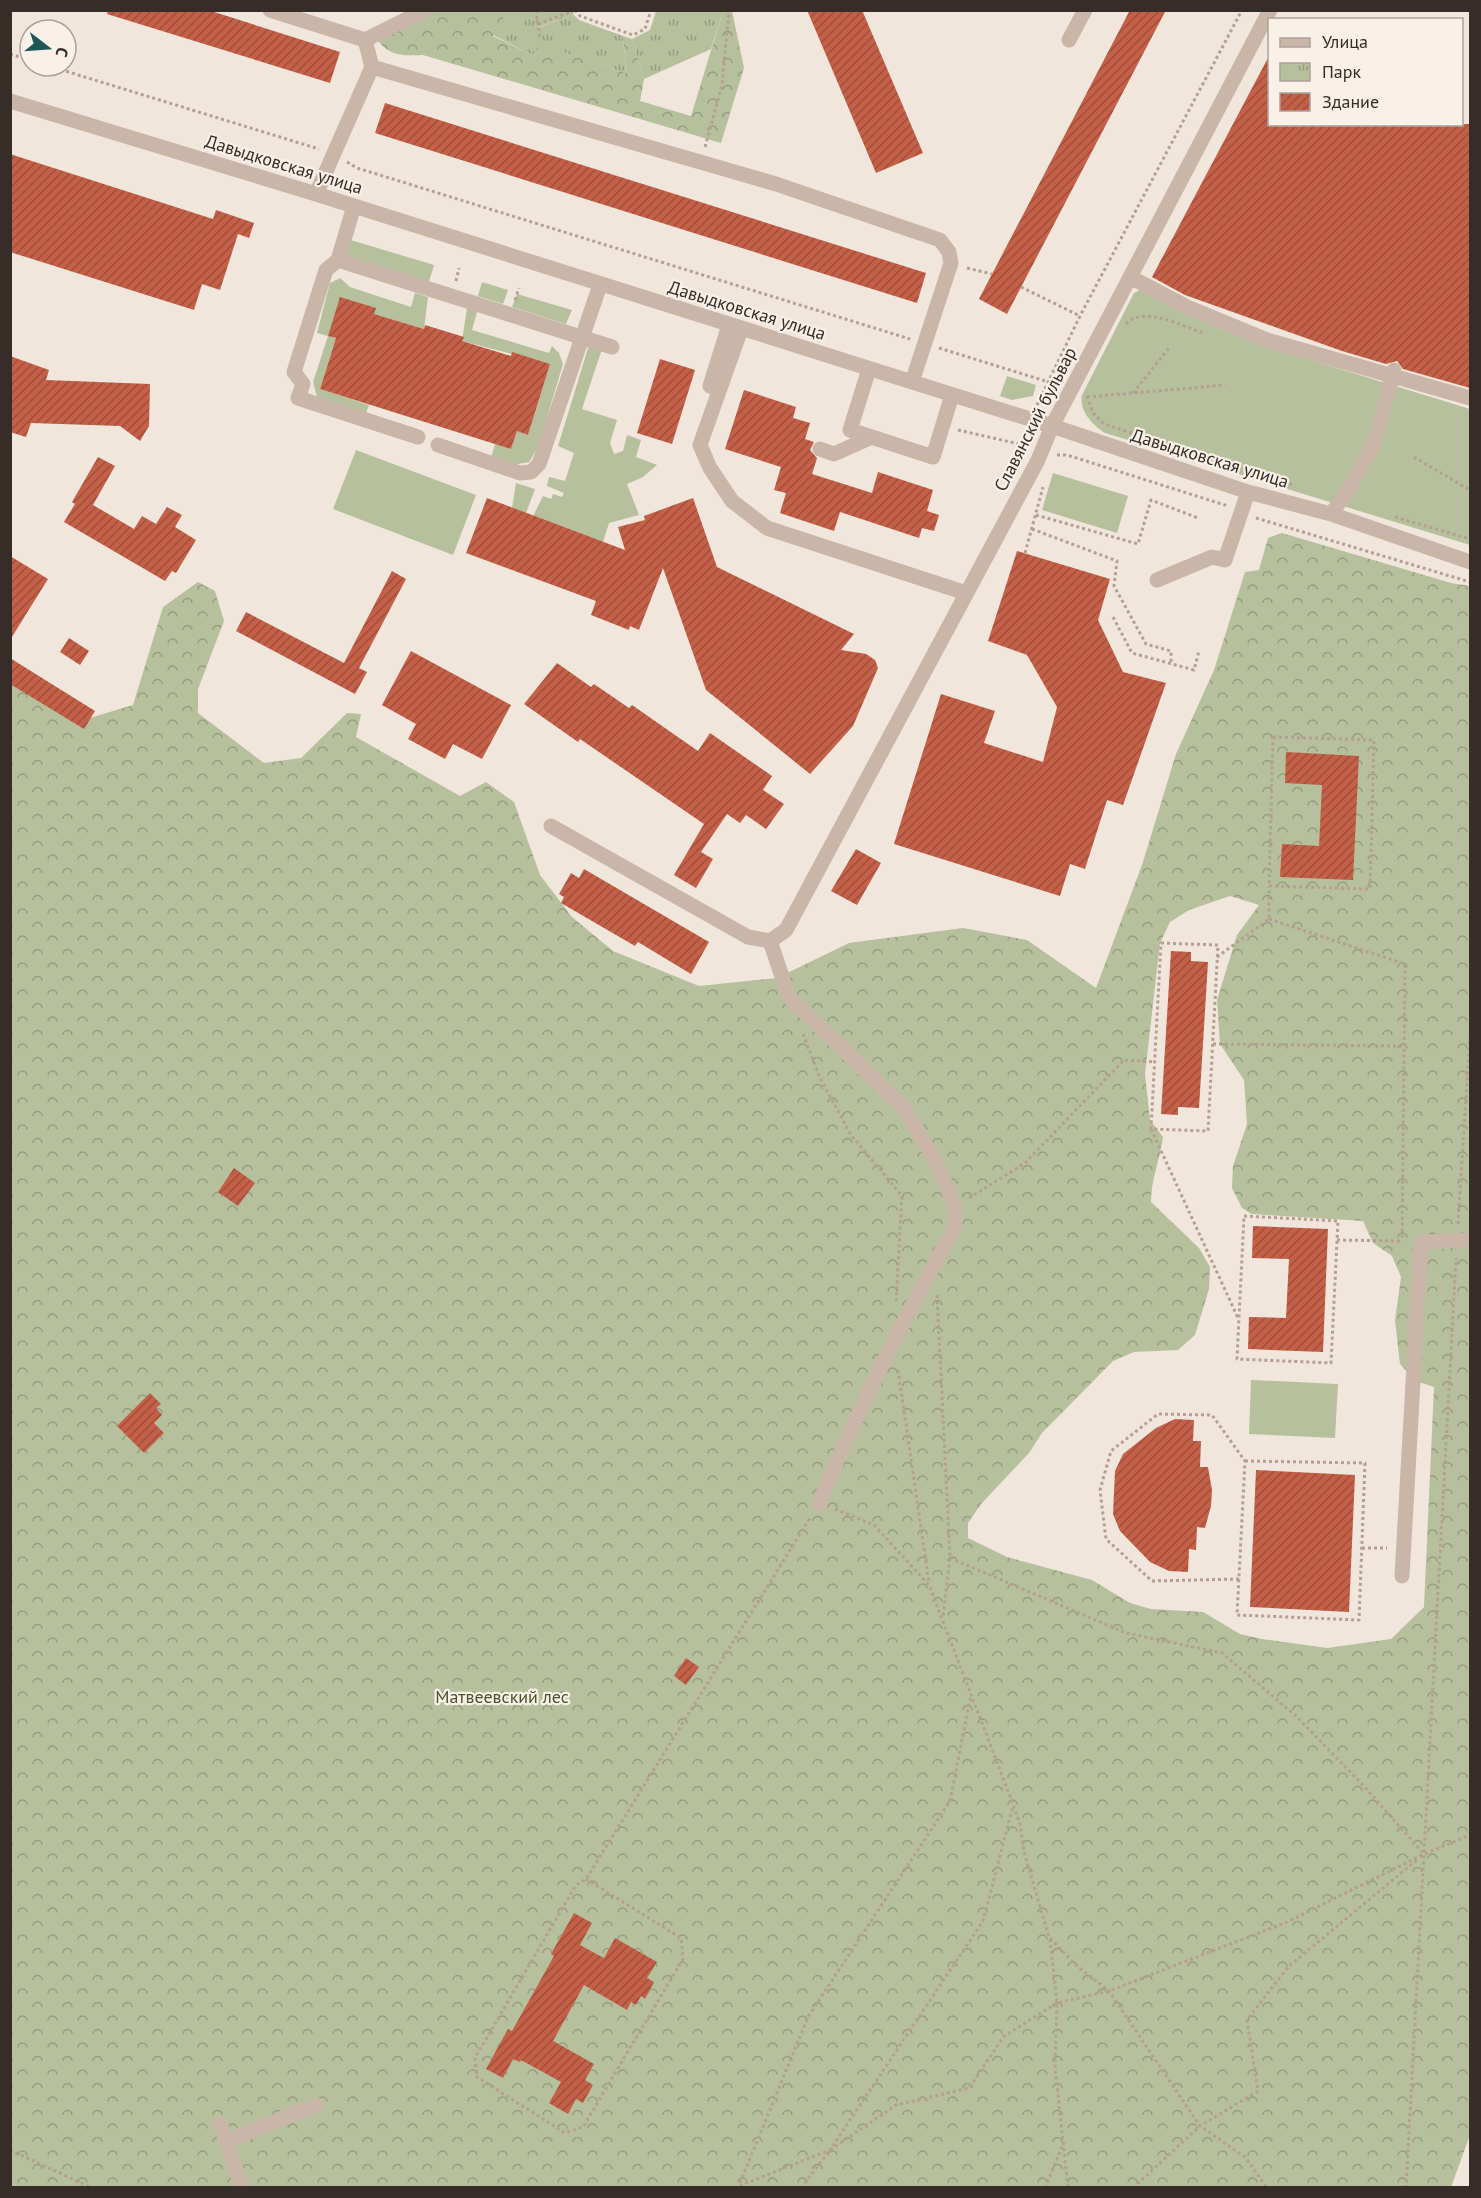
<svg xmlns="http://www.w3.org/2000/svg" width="1481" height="2198" font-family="'PT Sans',sans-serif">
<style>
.grass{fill:#b6c09c}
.forest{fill:url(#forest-crowns);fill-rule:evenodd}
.park{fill:url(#park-tufts)}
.building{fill:url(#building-hatch)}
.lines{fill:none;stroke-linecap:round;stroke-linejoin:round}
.path{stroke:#b59f92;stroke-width:3;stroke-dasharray:3 3;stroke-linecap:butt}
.minor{stroke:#c9b6a8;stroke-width:15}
.labels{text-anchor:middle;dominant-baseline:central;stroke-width:4.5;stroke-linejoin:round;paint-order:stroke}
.street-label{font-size:18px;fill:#362c28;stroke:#f9f0e8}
.park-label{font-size:18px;fill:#47542c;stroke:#f9f0e8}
</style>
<defs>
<pattern id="forest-crowns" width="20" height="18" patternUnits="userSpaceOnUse" patternTransform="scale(1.5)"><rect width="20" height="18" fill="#b6c09c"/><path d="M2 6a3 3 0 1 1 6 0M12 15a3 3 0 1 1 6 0" fill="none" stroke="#959c7f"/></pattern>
<pattern id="park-tufts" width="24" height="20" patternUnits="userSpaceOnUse" patternTransform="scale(1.5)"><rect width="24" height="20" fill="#b6c09c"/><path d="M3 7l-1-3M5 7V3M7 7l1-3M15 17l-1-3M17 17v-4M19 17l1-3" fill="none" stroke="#959c7f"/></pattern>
<pattern id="building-hatch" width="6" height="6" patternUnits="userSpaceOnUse" patternTransform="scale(1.5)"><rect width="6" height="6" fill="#c46048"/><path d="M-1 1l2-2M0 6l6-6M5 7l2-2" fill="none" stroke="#a04f3c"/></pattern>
</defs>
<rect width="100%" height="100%" fill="#f1e6dc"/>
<path class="grass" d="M344,238L434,265L429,282L349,256L341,249Z
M340,278L350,287L411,307L415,293L428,297L424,329L374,314L329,336L338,339L333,347L320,389L369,405L366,413L317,397L313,382L328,336L317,333L330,283Z
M482,282L508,290L503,304L478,296Z
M1140,290L1218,328L1259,344L1470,409V545L1105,433C1092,424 1079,411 1082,395L1134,293Z
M517,294L572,310L566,324L512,307Z
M468,301L479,305L472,330L549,353L552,346L559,353L563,364L538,447L529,462L513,465L491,458L495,444L511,449L517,431L528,435L550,364L462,341Z
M589,345L602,349L582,409L617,420L610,443L614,454L623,451L627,435L641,440L636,457L657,465L643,477L627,484L639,515L609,523L603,542L533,516L543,496L551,499L553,494L562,497L564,493L547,486L549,477L565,481L574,453L558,446Z
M1007,376L1036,385L1033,396L1012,400L1000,396Z
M356,450L476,495L453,555L333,509Z
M1053,473L1128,496L1117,533L1042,510Z
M516,483L535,489L526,513L512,508Z
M1251,1380L1338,1384L1335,1438L1249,1434Z"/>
<path class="forest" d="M427,11H508L493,36L532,55L539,43L626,73L623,36L632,39L644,79L640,101L691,116L723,11H732L744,68L721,143L423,55C403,56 388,56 376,38Z
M534,11H574L573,14L537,28Z
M1282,533L1451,583L1470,586V2135L1451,2187H11L10,685L22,681L83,720L133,705L163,607L198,582L215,591L224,621L198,689V713L264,763L301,758L347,713L361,714L356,737L460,796L486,782L514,802L540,875L572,917L613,951L699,986L777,978L849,943L963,928L1027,940L1096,988L1142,865L1176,754L1214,670L1245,572L1259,570L1268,538ZM1230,896L1259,905L1237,935L1217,1000L1220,1044L1244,1080L1247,1124L1233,1166L1232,1188L1242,1208L1252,1214L1363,1221L1373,1243L1392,1256L1401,1277L1395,1320L1400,1364L1416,1381L1434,1387L1424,1607L1391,1639L1327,1648L1262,1639L1240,1634L1203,1612L1151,1609L1130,1603L1092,1580L1007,1557L968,1538V1523L981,1504L1029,1453L1042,1433L1113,1361L1134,1352L1178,1350L1195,1335L1209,1289L1210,1267L1199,1248L1151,1202C1151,1179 1160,1160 1163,1137L1150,1120L1145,1074L1160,943L1170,922L1189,910Z"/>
<path class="park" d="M508,10L534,11L538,28L573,14L579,20L623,36L626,73L540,44L532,55L493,35Z
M656,11H723L711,49L644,79L632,39L650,30Z"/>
<path class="building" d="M108,10H208L340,52L330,83L107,14Z
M807,10H862L923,153L876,173Z
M1130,10H1166L1007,314L979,299Z
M1269,56V124H1470V388L1403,369L1397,361L1386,364L1342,351L1185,295L1152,277Z
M385,103L926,273L917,303L375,133Z
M10,154L213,219L216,210L254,223L249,238L238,234L220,290L202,284L194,310L10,252Z
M340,297L376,308L374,314L424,329L425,325L464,337L462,341L511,356L512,352L550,364L528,435L517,431L511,449L320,389L336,338L328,336Z
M10,356L49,370L46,380L150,384L149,426L140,441L120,426L31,423L26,437L10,432Z
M660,359L695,370L672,444L637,433Z
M744,390L796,407L793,418L810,423L805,439L814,442L810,450L817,458L812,474L872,493L878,472L933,490L927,511L939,515L934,531L922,528L919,538L840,512L834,531L780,513L786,493L774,490L781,467L725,449Z
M98,457L115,466L93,505L134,529L142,516L156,524L167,507L182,515L175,527L196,540L176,573L172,571L165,581L64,522L75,504L72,502Z
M487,498L625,550L618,527L645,520L644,516L693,498L717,567L854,634L841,650L866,654L875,660L878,668L853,726L810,774L706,690L663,568L639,630L630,626L629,630L591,615L596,601L466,553Z
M1017,551L1110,579L1098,620L1123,672L1166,683L1123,805L1107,800L1085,869L1070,864L1060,896L894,844L941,694L995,711L984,743L1043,762L1057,707L1027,655L988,641Z
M10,556L48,579L10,640Z
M392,571L406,579L359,668L367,672L355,694L236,631L246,612L344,663Z
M69,638L89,651L80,665L60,652Z
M411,651L511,705L482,759L453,744L445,759L408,739L416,724L382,705Z
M10,658L95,711L84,729L10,684Z
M557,663L591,687L594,684L629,708L632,705L698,751L710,733L772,776L763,790L784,804L766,829L746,815L740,823L727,814L701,852L713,859L696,888L674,875L704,824L580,739L578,742L524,704Z
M1286,752L1359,756L1353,880L1280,877L1282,844L1319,846L1322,785L1285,783Z
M856,849L881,863L857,905L831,891Z
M584,869L709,942L691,974L638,942L635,946L561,903L564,897L559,894L571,873L579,878Z
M1171,951L1191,952V961L1208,962L1199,1108L1178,1107V1115L1161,1114Z
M234,1168L255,1183L238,1206L218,1192Z
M1253,1226L1328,1229L1323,1352L1248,1349L1249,1317L1286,1318L1289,1259L1252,1258Z
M150,1393L161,1404L156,1408L162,1415L154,1423L164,1433L144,1453L117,1426Z
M1175,1419L1194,1420L1193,1441H1201L1200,1467H1208L1212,1490L1211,1506L1205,1528L1197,1527L1196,1550L1189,1549L1188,1572L1169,1571L1150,1562L1120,1531L1113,1514L1115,1471L1123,1454L1156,1428Z
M1256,1470L1355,1475L1349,1612L1250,1607Z
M686,1658L699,1667L686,1685L674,1676Z
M574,1913L592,1923L580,1945L604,1958L615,1938L657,1962L647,1978L654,1982L645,1999L641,1996L636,2005L631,2002L627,2010L584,1985L553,2041L594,2064L585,2080L593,2085L583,2103L576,2099L568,2114L549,2103L561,2082L521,2060L520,2062L513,2059L503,2078L486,2069L508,2029L512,2031L554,1956L551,1954Z"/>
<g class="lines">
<path class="path" d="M536,10L540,39
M575,10L580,16L633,35L645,29L651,10
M538,24L575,10
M10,54L30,60
M49,66L319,149
M705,147L722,85L729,10
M347,162L357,168L910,339
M967,268L992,274
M456,281L459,268
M1021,287L1080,316
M515,300L519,288
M1126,324C1143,305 1182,326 1203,333
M939,348L1055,384
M1133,393L1169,348
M1087,396L1093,413L1104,424L1294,485
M1087,397L1225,385
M1037,405L1080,316L1242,10
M958,430L1028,446
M1057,455H1067L1228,506
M1414,457L1470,490
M1036,515L1138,544L1151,500L1198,518
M1395,517L1470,539
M1256,518L1470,582
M1032,529L1117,561L1114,586L1146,644L1171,651V665
M1025,553L1043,487
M1113,617L1132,653L1194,670L1199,651
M1273,737L1374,740L1370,889L1269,886Z
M1269,919L1405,964L1402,1241
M1161,943L1218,945L1208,1131L1151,1129Z
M1217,957L1269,919V886
M803,1034L820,1078L851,1135L902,1196L896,1301
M1213,1044L1404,1046
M1151,1129L1238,1318
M969,1198L1025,1163L1124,1060L1155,1062
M1244,1216L1338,1221L1331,1363L1237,1359Z
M1458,1224L1470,1033
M1337,1240L1402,1241
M937,1295L950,1558L943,1617
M898,1370L929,1583
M1245,1461L1365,1463L1359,1620L1237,1615Z
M835,1509L874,1525L929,1585L1013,1804L1020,1824L1024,1852L1049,1937L1077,1966L1109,1991L1200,2126L1245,2157L1267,2188
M1362,1548H1387
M950,1558L1126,1633L1222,1653L1296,1716L1362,1784L1424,1854
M1239,1579L1152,1581L1106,1539L1100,1490L1111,1451L1158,1414L1212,1415L1245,1461
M586,1879L681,1938L683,1959L583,2127L565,2133L477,2077L475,2058L576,1885L586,1879L810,1518
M1050,1939L1057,2003L1055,2067L1068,2188
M10,2150L92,2188
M740,2183L808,2017L950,1801L971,1694
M734,2188L830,2150L983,1921L1013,1806
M801,2188L830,2150L896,2105L969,2088L1004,2036L1057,2003L1109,1991L1287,1922L1424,1854L1470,1835
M1045,2188L1064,2142
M1133,2188L1200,2126L1258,2091L1247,2020L1288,1967L1418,1859
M1406,2188L1456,1258"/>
<path class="minor" d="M270,10L365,40L372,67L316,194
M365,40L425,10
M1069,40L1085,10
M372,67L776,184L940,240L949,252L951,263L912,382
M10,101L316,194L1052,426L1248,492L1331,514L1470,562
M354,206L338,260L612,347
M338,260L326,270L294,372L303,384L298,398L418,437
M1130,277L1187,307L1267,340L1470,398
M741,329L700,445L710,468L732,501L767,528L966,593
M869,369L850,430L933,457L952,395
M710,386L729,325
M438,445L520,473L531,472L539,464L600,285
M820,449L834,454L872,437
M1331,514L1351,486L1375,441L1394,370
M1157,580L1212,557L1225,560L1248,492
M551,826L748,937L770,941L786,930L1038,460L1052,426L1270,10
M770,941L789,997L904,1108L936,1162L955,1207V1227C904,1318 858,1407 819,1504
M1402,1576L1421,1242L1470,1240
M220,2123L226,2141
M242,2188L226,2141L316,2105"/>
</g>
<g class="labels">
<g class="street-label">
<text transform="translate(284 164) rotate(17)">Давыдковская улица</text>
<text transform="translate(747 310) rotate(17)">Давыдковская улица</text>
<text transform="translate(1035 419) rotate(-63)">Славянский бульвар</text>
<text transform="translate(1210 458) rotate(17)">Давыдковская улица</text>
</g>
<g class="park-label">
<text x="502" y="1696">Матвеевский лес</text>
</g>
</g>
<rect width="1481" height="2198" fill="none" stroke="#362c28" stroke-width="24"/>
<rect x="1268" y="18" width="195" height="108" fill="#f9f0e8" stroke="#aba29b" stroke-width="1.5"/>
<rect x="1280" y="38" width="30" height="9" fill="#c9b6a8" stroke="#aba29b" stroke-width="1.5"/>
<text x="1322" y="48" font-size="18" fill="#362c28">Улица</text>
<rect x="1280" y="63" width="30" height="18" fill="url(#park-tufts)" stroke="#aba29b" stroke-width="1.5"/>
<text x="1322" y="78" font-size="18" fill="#362c28">Парк</text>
<rect x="1280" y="93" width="30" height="18" fill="url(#building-hatch)" stroke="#aba29b" stroke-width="1.5"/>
<text x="1322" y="108" font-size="18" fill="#362c28">Здание</text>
<g transform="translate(48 48) rotate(107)"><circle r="28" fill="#f9f0e8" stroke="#aba29b" stroke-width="1.5"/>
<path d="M0-4.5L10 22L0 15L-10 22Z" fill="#1e5657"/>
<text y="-9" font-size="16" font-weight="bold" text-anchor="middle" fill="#362c28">С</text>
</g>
</svg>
